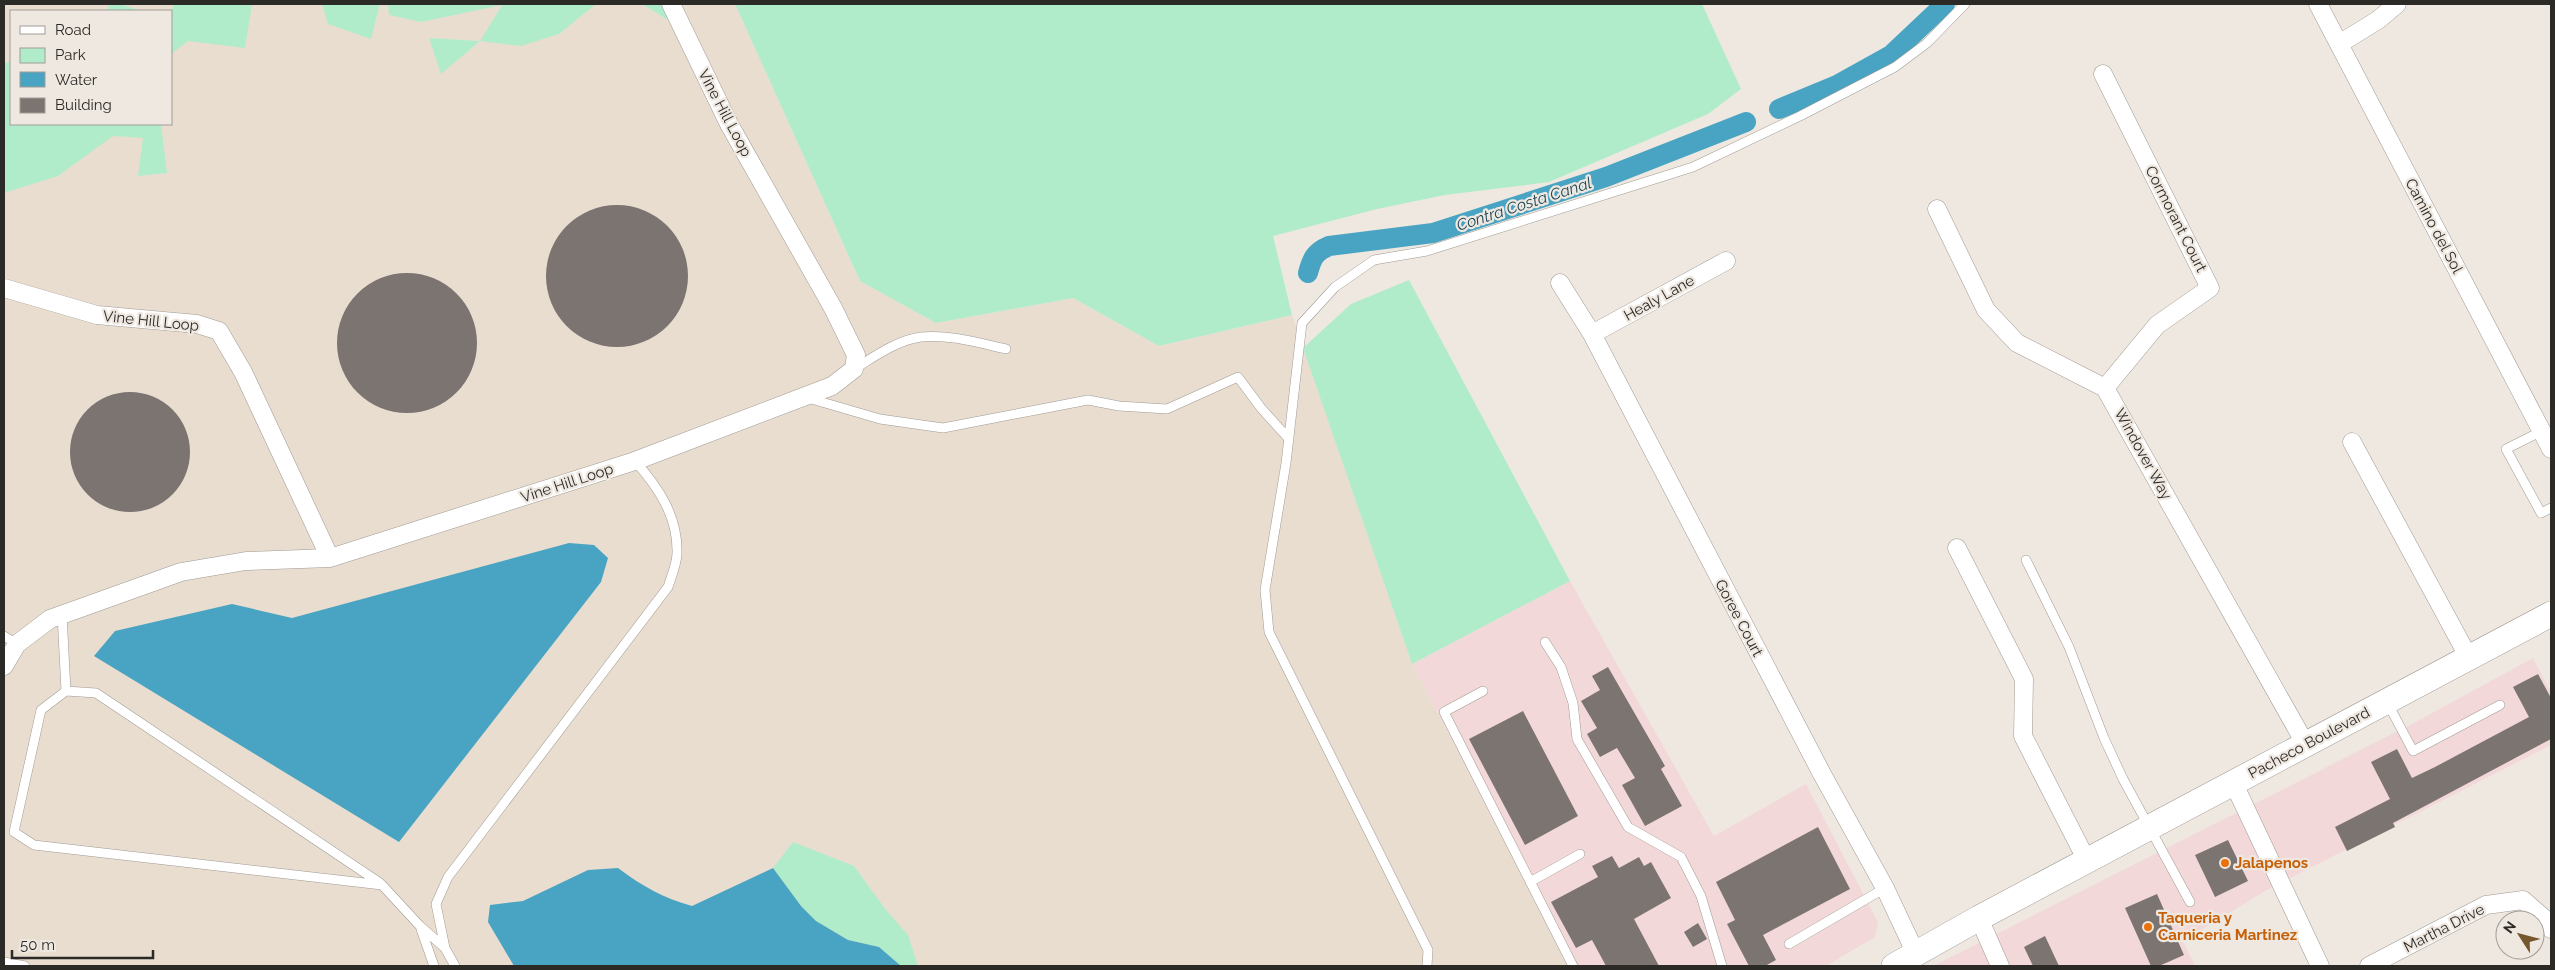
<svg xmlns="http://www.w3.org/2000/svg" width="2555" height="970" font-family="Raleway,sans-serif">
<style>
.commercial{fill:#f3d8da}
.built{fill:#e9ddd0;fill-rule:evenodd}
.green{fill:#b1ecca}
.water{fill:#48a4c2}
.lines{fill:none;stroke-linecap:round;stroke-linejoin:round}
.canal{stroke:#48a4c2;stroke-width:20}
.building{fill:#7c7470}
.service-casing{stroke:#a09a93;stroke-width:10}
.minor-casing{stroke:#a09a93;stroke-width:19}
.secondary-casing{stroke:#a09a93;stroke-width:26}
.service{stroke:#fff;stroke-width:9}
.minor{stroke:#fff;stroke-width:18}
.secondary{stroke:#fff;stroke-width:25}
.food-dot{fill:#e8710a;stroke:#efe8e1;stroke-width:2}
.labels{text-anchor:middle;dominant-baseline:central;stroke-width:4.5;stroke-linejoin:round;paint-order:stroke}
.street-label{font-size:15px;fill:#2c2a27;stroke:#efe8e1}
.food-label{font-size:15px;font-weight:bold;fill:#c56008;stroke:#efe8e1;text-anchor:start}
.water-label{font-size:16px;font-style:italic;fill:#1e4755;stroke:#efe8e1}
</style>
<rect width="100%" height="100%" fill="#efe8e1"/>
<path class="commercial" d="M1570,581L1714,836L1806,784L1878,922L1875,937L1826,966H1570L1412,664Z
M2533,658L2551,692V745L2267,890L2183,941L2195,966H1933L2412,724Z"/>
<path class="built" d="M4,4H735L860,281L936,323L1073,298L1159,346L1292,315L1412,664L1570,966H4ZM11,11H171V124H11Z"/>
<path class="green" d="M110,4H120L142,11H106Z
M174,4H252L245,48L188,41L171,54V11Z
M322,4H380L371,39L328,24Z
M388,4H596L559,34L521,46L480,41L441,74L429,38L480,41L502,5L421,22L389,15Z
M642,4H671L683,29Z
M735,4H1702L1741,89L1708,114L1549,182L1445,195L1377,209L1273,236L1292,315L1159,346L1073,298L936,323L860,281Z
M11,62V124H161L167,173L138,176L143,138L113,136L58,176L4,193V63Z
M1409,280L1570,581L1412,664L1303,348L1351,304Z
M793,842L854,866L886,910L908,935L918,966H901L879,947L848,940L816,921L801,906L773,868Z"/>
<path class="water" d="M569,543L594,545L608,558L601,582L399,842L94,656L115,631L232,604L292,618Z
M618,868C642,886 663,898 692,906L773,868L801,906L816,921L848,940L879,947L901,966H514L488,922L490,905L523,901L588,870Z"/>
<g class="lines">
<path class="canal" d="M1779,109L1837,85L1891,55L1945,4
M1308,273C1312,258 1315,252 1329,246L1433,233L1606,177L1746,122"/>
</g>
<path class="building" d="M546 276a71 71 0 1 1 142 0a71 71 0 1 1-142 0Z
M337 343a70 70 0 1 1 140 0a70 70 0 1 1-140 0Z
M70 452a60 60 0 1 1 120 0a60 60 0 1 1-120 0Z
M1608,667L1665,766L1661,769L1682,806L1645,826L1622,785L1635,778L1617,748L1600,757L1587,734L1597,728L1581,701L1600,690L1592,676Z
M2538,674L2551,698V739L2393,823L2395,827L2347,851L2335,827L2390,799L2371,762L2397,749L2412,778L2435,767L2529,717L2513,687Z
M1523,711L1578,816L1525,845L1469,739Z
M1818,827L1850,889L1763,935L1776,960L1765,966H1749L1727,924L1735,920L1716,882Z
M2228,840L2248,881L2215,897L2195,855Z
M1612,856L1619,868L1639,857L1644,866L1651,862L1671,898L1634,919L1659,966H1606L1592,940L1576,948L1551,902L1598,877L1592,866Z
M2157,894L2184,955L2159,966H2151L2125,908Z
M1698,923L1707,939L1693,947L1684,932Z
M2045,936L2059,966H2033L2024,947Z"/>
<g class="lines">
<g class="service-casing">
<path id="service" d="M854,369C874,357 897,340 921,337C949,334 979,343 1006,349
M808,398L880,419L943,428L1088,400L1119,406L1167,409L1238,377L1261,408L1289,439
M2542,431L2506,449L2541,513L2551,508
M2026,560L2069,647L2104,738L2123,779L2190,902
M62,614L66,691L41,710L14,832L34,845L382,885L420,926L445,948
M4,636L17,644
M1545,642L1561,667L1573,703L1577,739L1628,827L1681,857L1701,896L1722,966
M66,691L96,693L380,883
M1483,691L1444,712L1573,966
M2387,702L2413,751L2500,705
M1530,882L1580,854
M421,929L434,966
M1789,944L1885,888
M4,962L25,966
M455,966L445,948L436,904L448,877L668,587C671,577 677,564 677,553C678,516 658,487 635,461
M1427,966L1428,950L1269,632L1265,590L1286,463L1302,323L1335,287L1374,260L1427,251L1693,167L1800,116L1895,67L1927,43L1965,4"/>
</g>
<g class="minor-casing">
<path id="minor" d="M2318,4L2551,449
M2339,44L2378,20L2397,4
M2103,74L2210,288L2157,325L2105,388
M1937,209L1986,310L2017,343L2105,388L2306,745
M1560,283L1592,334L1822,774L1885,888L1916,954
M4,288L97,315L197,324L219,331L243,372L330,558L635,461L832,386L854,369L856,355L833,308L729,124L671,4
M1592,334L1726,261
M2352,442L2469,658
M1957,548L2024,679L2023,736L2087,861
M4,666L17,644L50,619L181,572L246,561L330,558
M2234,784L2320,966
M1979,918L2000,966
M2369,966L2486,905L2523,900L2547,921L2551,929"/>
</g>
<g class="secondary-casing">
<path id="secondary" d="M1894,966L1979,918L2551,614"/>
</g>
<use href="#service" class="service"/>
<use href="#minor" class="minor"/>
<use href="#secondary" class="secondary"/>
</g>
<g class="food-dot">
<circle cx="2225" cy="863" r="5"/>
<circle cx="2148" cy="927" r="5"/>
</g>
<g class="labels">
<g class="street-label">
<text transform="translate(725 113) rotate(62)">Vine Hill Loop</text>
<text transform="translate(2176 219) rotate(63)">Cormorant Court</text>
<text transform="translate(2434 226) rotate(62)">Camino del Sol</text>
<text transform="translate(1659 298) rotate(-29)">Healy Lane</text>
<text transform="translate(151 321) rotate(6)">Vine Hill Loop</text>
<text transform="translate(2143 454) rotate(61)">Windover Way</text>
<text transform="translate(567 483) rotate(-18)">Vine Hill Loop</text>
<text transform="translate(1739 618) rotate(62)">Goree Court</text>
<text transform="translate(2309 743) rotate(-28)">Pacheco Boulevard</text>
<text transform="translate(2444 928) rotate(-27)">Martha Drive</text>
</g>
<g class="food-label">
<text x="2235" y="863">Jalapenos</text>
<text x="2158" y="918">Taqueria y<tspan x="2158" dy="17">Carniceria Martinez</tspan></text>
</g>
<g class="water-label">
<text transform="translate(1524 204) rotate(-18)">Contra Costa Canal</text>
</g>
</g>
<rect width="2555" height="970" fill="none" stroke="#2c2a27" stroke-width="10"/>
<rect x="10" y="10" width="162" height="115" fill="#efe8e1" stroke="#a19c97"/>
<rect x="20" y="26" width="25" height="8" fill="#ffffff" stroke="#a19c97"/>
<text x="55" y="35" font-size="15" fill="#2c2a27">Road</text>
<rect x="20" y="48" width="25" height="15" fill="#b1ecca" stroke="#a19c97"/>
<text x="55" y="60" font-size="15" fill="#2c2a27">Park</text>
<rect x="20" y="72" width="25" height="15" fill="#48a4c2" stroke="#a19c97"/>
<text x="55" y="85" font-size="15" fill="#2c2a27">Water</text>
<rect x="20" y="98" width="25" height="15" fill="#7c7470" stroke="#a19c97"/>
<text x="55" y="110" font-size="15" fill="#2c2a27">Building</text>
<g transform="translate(2520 935) rotate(306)"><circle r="24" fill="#efe8e1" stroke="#a19c97"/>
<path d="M0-4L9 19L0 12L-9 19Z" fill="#76562c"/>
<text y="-8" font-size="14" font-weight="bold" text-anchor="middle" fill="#2c2a27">N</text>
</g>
<path d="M12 950v8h141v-8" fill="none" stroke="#2c2a27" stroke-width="2.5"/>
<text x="20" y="950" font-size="15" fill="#2c2a27" stroke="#efe8e1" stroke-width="4" paint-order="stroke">50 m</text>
</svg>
